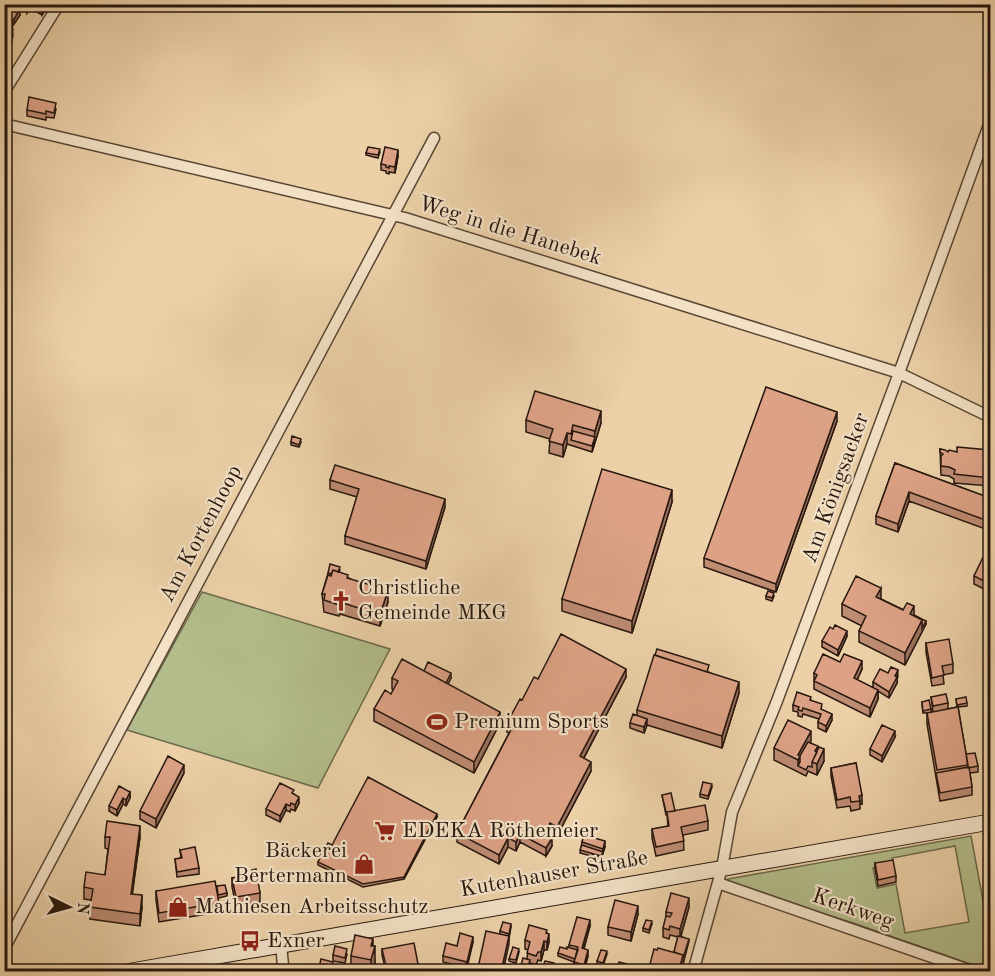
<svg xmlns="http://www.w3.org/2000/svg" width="995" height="976" font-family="'Old Standard TT',serif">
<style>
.green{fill:#b3bd8b;stroke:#6d6a4c;stroke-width:1.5;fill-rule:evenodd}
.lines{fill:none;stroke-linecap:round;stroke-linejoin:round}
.street-casing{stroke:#584634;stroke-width:13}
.secondary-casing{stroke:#27170e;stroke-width:17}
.street{stroke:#f3e1c6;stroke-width:10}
.secondary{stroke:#f3e1c6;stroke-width:15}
.wall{fill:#be8b73;stroke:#27170e;stroke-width:1.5}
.shaded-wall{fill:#9b715e;stroke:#27170e;stroke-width:1.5}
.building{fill:#dda286;stroke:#27170e;stroke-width:1.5}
.labels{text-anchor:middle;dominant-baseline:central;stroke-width:4.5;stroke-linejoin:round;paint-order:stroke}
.street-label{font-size:22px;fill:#27170e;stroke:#f3e1c6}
.poi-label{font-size:22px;fill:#27170e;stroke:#f3e1c6;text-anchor:start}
</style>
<rect width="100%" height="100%" fill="#ecd1a8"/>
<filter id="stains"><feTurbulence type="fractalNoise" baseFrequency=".00333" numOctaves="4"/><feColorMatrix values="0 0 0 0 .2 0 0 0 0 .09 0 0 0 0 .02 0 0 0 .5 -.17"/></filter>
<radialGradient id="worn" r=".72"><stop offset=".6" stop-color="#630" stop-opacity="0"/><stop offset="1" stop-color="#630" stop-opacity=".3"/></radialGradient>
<path class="green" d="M202,592L390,649L318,788L127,730Z
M971,836L990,938V971L856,924L733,885L728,879ZM955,846L969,922L905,933L896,884L877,888L873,868L893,864L892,858Z"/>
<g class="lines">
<g class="street-casing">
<path id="street" d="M4,92L59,4
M4,124L405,218L899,373L990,417
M718,883L975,972
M281,945L283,965L282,972
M4,949L434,138
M693,972L722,868L732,812L777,701L899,373L990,122"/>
</g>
<g class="secondary-casing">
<path id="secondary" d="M126,972L990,822"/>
</g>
<use href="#street" class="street"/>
<use href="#secondary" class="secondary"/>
</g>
<path class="wall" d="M14,4H46V8L42,15L30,8L27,13Z
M4,9L20,15L14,24H13L12,29L13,35L11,47L4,45Z
M56,109L54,118L46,117V120L27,116V110Z
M380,152L378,158L366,155V153Z
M398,156L395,173L389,172V174L386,173V171L381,170V164Z
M526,420L601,423L592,452L567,444L563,457L549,453L550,439L526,432Z
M837,421L776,592L704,567V558Z
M291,442H301L299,447L291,445Z
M940,449L948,452L990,450V486L954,483V479L949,476L941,475Z
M895,463L990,498L988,530L909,501L898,532L876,524V516Z
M330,480L445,507L426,569L345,544V536L357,497L330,489Z
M672,502L632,633L562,611V599Z
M990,553V592L974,584V576Z
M340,570L339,572L388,602L380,626L340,614L339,616L324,612L322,594L328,573Z
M766,596H774L772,601L766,599Z
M881,599L914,615L926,624L905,665L859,642V631L862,626L842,616V604Z
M833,629L847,636L838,656L822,647V641Z
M926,643L953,664V673L943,675L944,684L932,686L926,652Z
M840,662L862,669L857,680L873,688V682L888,673L898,676L897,679V683L889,698L878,691V699L870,717L814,689V673Z
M424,671L451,678L448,684L500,723L474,773L374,721V709L391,694L393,690L392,689V678Z
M709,672L739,693L722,748L647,725L644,733L630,728V723L637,716V710Z
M986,673H990V712L986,685Z
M626,677L584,758L591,771L557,836L550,832L548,836L552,846L546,856L520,842L516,851L508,847L499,864L457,842V833L509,733L507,732V723L538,679Z
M931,697L948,703V709L957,707L956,699L967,703V706L958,707L966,754L978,766V772L970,773L972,787V795L940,801L927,724V713H923L922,705V702L931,709V712H933Z
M811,700L822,710L832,720L826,732L818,728V722L819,719L803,714L802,717L798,716V712L793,711V705Z
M895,737L882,762L870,755V749Z
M810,743L818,751L824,761L817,775L812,773V772V773L808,771L806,776L774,760V748Z
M856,763L862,804H860V809L851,811L850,806L837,808L831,776V768Z
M184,773L156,828L140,819V811Z
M712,787L708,799L700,797V794Z
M130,792V798L126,806L123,804L117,816L109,811V806Z
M294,794L299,803L295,811L291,809L290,812L286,810L280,822L266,815V809Z
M662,795L675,811L708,821V830L683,835L684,850L656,856L652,838V829L668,826L667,815H666Z
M437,817L404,879L363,887L318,865V862L332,845Z
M105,837H140L132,894L142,907L140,926L90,919L91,900L84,899V887L105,875L108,849L105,848Z
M582,842L605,847L598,868L594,867L593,869L588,867V864L591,856L580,853Z
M180,850L199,868V874L177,877L175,859L181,858Z
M875,863L896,876V882L878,886L875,869Z
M252,870L260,893V902L236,906L232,887V878L252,875Z
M156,891L217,892L227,893V896L218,898L219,912L159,922L156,900Z
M689,907L681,936L689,941L681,972H650V964L674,952L678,937L670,935L669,939L663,937V928L666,918V912Z
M638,914L631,941L608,935V927Z
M652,924L649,933L643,931V928Z
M590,926L584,949L588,956L584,971L574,968V962L558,956V953L569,947V945Z
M511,927L503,972H478V968L500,934V931Z
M547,933L549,942L547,950H544L541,961L538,960L536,965L530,963L528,972H520V969L527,959L528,950L525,949V940Z
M473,942L467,965L474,967V972H463L464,967L443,962V956L457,946Z
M373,946L375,963L373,972H351V956Z
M382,949L418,964V970L410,972H386L382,955Z
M519,952L516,963L509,961V959Z
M347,954L345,963L333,961V955Z
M607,954L603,966L597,964V961Z
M617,967H627L626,972L617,970Z"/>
<path class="shaded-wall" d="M29,4H30V8L27,13V7Z
M44,4H46V8L42,15V9Z
M20,9V15L14,24V19Z
M398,150V156L395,173V167Z
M601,411V423L592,452L595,431Z
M837,412V421L776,592V584Z
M567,433V444L563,457V445Z
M672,490V502L632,633V621Z
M909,492V501L898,532V524Z
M445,499V507L426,569V561Z
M990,515V524L988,530V521Z
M881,588V600L876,597Z
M388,590V602L380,626V615Z
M914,606V618L910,614Z
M922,620L926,621V624L905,665V653Z
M847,631V636L838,656V650Z
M862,661V669L854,687V678Z
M626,669V677L580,765V756Z
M898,670L897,683L889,698V692Z
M451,673V678L444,692V686Z
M739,682V693L722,748V736Z
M878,690V699L870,717V708Z
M500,712V723L474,773V762Z
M832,714V720L826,732V726Z
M647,719V725L644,733V727Z
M811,731V742L798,766V755Z
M895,731V737L882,762V756Z
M824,749V761L817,775V764Z
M591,762V771L557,836V827Z
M184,765V773L156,828V819Z
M130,792V798L126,806V800Z
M862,795V804H860L859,796Z
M299,797V803L295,811V805Z
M123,798V804L117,816V810Z
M286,804V810L280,822V816Z
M437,814V817L404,879V877Z
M550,823V832L544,842V834Z
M140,826V837L131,905V894Z
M520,834V842L516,851V842Z
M508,838V847L499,864V855Z
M552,838V846L546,856V848Z
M605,841V847L601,859V856Z
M142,895V907L140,926V914Z
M689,898V907L680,938V929Z
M638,906V914L631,941V932Z
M590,920V926L582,954V948Z
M511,924L509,936V944L503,972H501Z
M549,934V942L547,950V942Z
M473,937V942L467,968V962Z
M373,939V954L375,946V963L373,972H371V946Z
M689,939L681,972H679L683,955Z
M544,941V950L541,961V952Z
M588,950V956L584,971V965Z"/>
<path class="building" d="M8,4H12L20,9L14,19H13L11,29H13L11,41L4,40V9Z
M34,4H44L42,9Z
M29,97L56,103L54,113L46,111V114L27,110Z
M368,147L380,149L378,155L366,153Z
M385,147L398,150L395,167L389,166V168L386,167V165L381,164Z
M766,387L837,412L776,584L704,558Z
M535,391L601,411L595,431L573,425L571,434L567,433L563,445L549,441L553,429L526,420Z
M573,431L595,437L592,446L571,440Z
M292,436L301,439L299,445L291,442Z
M957,447L990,450V478L954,474L955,470L949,467L941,466V456L943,454L940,452V449L945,450L948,452L949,450L957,452Z
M895,463L990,498V515L988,521L909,492L898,524L876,516Z
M335,465L445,499L426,561L345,536L359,489L330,480Z
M602,469L672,490L632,621L562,599Z
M836,481L841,482L837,493L832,492Z
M986,551L990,553V584L974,576Z
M330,564L340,567L338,572L333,570L331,574L328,573Z
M333,570L348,575L347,578L388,590L380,615L340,602L339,605L324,600L325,594H322L328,575L331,576Z
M856,576L881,588L876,597L903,610L907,603L914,606L910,614L922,620L905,653L859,631L866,616L842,604Z
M768,591L774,593L772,598L766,596Z
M914,615L926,621L922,628V620Z
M835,625L847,631L838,650L822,641L830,627L833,629Z
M561,634L626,669L580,756L591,762L557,827L550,823L544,834L552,838L546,848L520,834L516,842L508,838L499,855L457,833L513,726L507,723L520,699L522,700L534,677L538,679Z
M949,639L953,664L942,666L944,675L932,678L926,643Z
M657,649L709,665L707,672L655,655Z
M823,654L840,662L844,654L862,661L854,678L878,690L870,708L814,681L817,675L814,673Z
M654,655L739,682L722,736L637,710Z
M402,659L500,712L474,762L374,709L385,690L391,694L398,681L392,678Z
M428,662L451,673L446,683L424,671Z
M891,667L898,670L895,676L897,677L889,692L873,682L880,669L888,673Z
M986,673H990V700Z
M797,692L811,697L810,700L822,704L821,709L832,714L826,726L818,722L821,714L803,708L802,711L798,710L799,707L793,705Z
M946,694L948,703L933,706L931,697Z
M966,697L967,703L957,705L956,699Z
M929,700L931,709L923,711L922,702Z
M958,707L968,765L937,770L927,713Z
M633,714L647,719L644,727L630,723Z
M788,720L811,731L798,755L800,756L798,760L774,748Z
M882,725L895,731L882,756L870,749Z
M808,742L818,746L815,751L817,752L812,762V767L808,766L806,770L798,766L800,762V756Z
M819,747L824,749L817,764L812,762Z
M975,753L978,766L968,768L966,754Z
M168,756L184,765L156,819L140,811Z
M856,763L862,795L859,796L860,801L851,802L850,797L837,800L831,768Z
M969,767L972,787L940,793L936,773Z
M368,777L437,814L404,877L363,884L318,862L328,843L332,845Z
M703,782L712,784L708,796L700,794Z
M280,783L294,790L292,793L299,797L295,805L291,803L290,806L286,804L280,816L266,809Z
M119,786L130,792L126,800L123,798L117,810L109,806Z
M671,793L675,811L666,812L662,795Z
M705,805L708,821L681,827L684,841L656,847L652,829L669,826L667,812Z
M107,821L140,826L131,894L142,895L140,914L90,907L93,889L84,887L86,872L105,875L110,837H105Z
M584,835L605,841L603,849L582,842Z
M582,845L603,852L601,856L580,850Z
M195,847L199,868L177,872L175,859L182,858L180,850Z
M592,855L601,857L598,866L594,864L593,866L588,864Z
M893,860L896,876L878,880L875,863Z
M256,869L260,893L236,897L232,878L253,874L252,870Z
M215,881L219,903L159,913L156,891Z
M225,885L227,893L218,895L217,886Z
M671,893L689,898L680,929L670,926L669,930L663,928L666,916L670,917L672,913L666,912Z
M615,900L638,906L631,932L608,927Z
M577,917L590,920L582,948L588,950L584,965L574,962L578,947L569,945Z
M646,920L652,921L649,930L643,928Z
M503,922L511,924L509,934L500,931Z
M529,925L547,930L546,933L549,934L547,942L544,941L541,952H538L536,956L527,953L530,942L525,940Z
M486,931L509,936L501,972H497L478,968Z
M460,933L473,937L467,962L443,956L446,943L457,946Z
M355,935L373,939L371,946H375L371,960L351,956Z
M678,936L689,939L683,958V955L674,952Z
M414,943L418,964L387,970L382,949Z
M335,946L347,949L345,958L333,955Z
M513,947L519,949L516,960L509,959Z
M560,947L567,949V947L578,950L575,959L558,953Z
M658,948L683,955L679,970L674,969L673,972H665L659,970L660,967L650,964L654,949L657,950Z
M601,950L607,951L603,963L597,961Z
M523,958L530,960L527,971L520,969Z
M321,959L333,962L331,971L319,968Z
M545,961L554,963L551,972L542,969Z
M619,962L627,964L625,970L617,967Z
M465,964L474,967L473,972H463Z
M304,966L326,969L325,972H303Z
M265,969V972H252Z"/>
<defs>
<g id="church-bare" transform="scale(1.62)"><path d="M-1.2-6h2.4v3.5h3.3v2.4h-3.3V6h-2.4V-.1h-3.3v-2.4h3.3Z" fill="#8f2418" stroke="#f3e1c6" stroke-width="2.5" paint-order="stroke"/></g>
<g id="stadium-bare" transform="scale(1.62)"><path d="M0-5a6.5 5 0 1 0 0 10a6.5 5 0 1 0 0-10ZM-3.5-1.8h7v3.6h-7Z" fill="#8f2418" stroke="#f3e1c6" stroke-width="2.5" paint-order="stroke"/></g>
<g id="supermarket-bare" transform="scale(1.62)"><path d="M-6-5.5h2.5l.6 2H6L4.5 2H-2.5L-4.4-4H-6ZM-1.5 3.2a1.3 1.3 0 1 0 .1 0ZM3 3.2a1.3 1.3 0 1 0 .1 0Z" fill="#8f2418" stroke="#f3e1c6" stroke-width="2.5" paint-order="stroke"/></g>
<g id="shop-bare" transform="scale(1.62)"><path d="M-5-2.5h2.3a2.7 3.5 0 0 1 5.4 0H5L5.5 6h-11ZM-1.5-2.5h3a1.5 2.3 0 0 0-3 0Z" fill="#8f2418" stroke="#f3e1c6" stroke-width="2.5" paint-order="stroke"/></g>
<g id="bus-bare" transform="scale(1.62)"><path d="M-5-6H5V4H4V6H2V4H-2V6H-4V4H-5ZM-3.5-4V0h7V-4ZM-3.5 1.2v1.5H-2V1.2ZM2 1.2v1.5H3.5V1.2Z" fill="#8f2418" stroke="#f3e1c6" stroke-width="2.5" paint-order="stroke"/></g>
</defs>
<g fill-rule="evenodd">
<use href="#church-bare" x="341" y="601"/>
<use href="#stadium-bare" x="437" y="722"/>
<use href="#supermarket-bare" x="385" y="831"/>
<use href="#shop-bare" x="364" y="864"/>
<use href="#shop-bare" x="178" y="907"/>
<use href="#bus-bare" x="250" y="941"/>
</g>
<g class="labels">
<g class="street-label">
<text transform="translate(510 231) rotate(17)">Weg in die Hanebek</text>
<text transform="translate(836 488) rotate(-70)">Am Königsacker</text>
<text transform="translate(201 534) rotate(-62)">Am Kortenhoop</text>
<text transform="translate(554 874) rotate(-10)">Kutenhauser Straße</text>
<text transform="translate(853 909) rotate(19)">Kerkweg</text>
</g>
<g class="poi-label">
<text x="358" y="588">Christliche<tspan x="358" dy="25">Gemeinde MKG</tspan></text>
<text x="454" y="722">Premium Sports</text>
<text x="402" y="831">EDEKA Röthemeier</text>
<text x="347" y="851" text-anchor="end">Bäckerei<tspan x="347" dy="25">Bertermann</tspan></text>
<text x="195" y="907">Mathiesen Arbeitsschutz</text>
<text x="267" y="941">Exner</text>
</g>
</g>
<rect width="995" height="976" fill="none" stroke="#ecd1a8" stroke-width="24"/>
<rect x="6" y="6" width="983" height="964" fill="none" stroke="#27170e" stroke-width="3"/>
<rect x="12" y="12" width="971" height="952" fill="none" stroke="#27170e" stroke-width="1.5"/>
<g transform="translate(69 907) rotate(95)" stroke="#f3e1c6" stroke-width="4.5" paint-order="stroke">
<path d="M0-4.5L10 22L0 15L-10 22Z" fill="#27170e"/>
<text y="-9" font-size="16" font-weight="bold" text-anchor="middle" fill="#27170e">N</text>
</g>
<rect width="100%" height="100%" filter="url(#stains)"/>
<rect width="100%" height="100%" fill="url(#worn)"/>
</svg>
